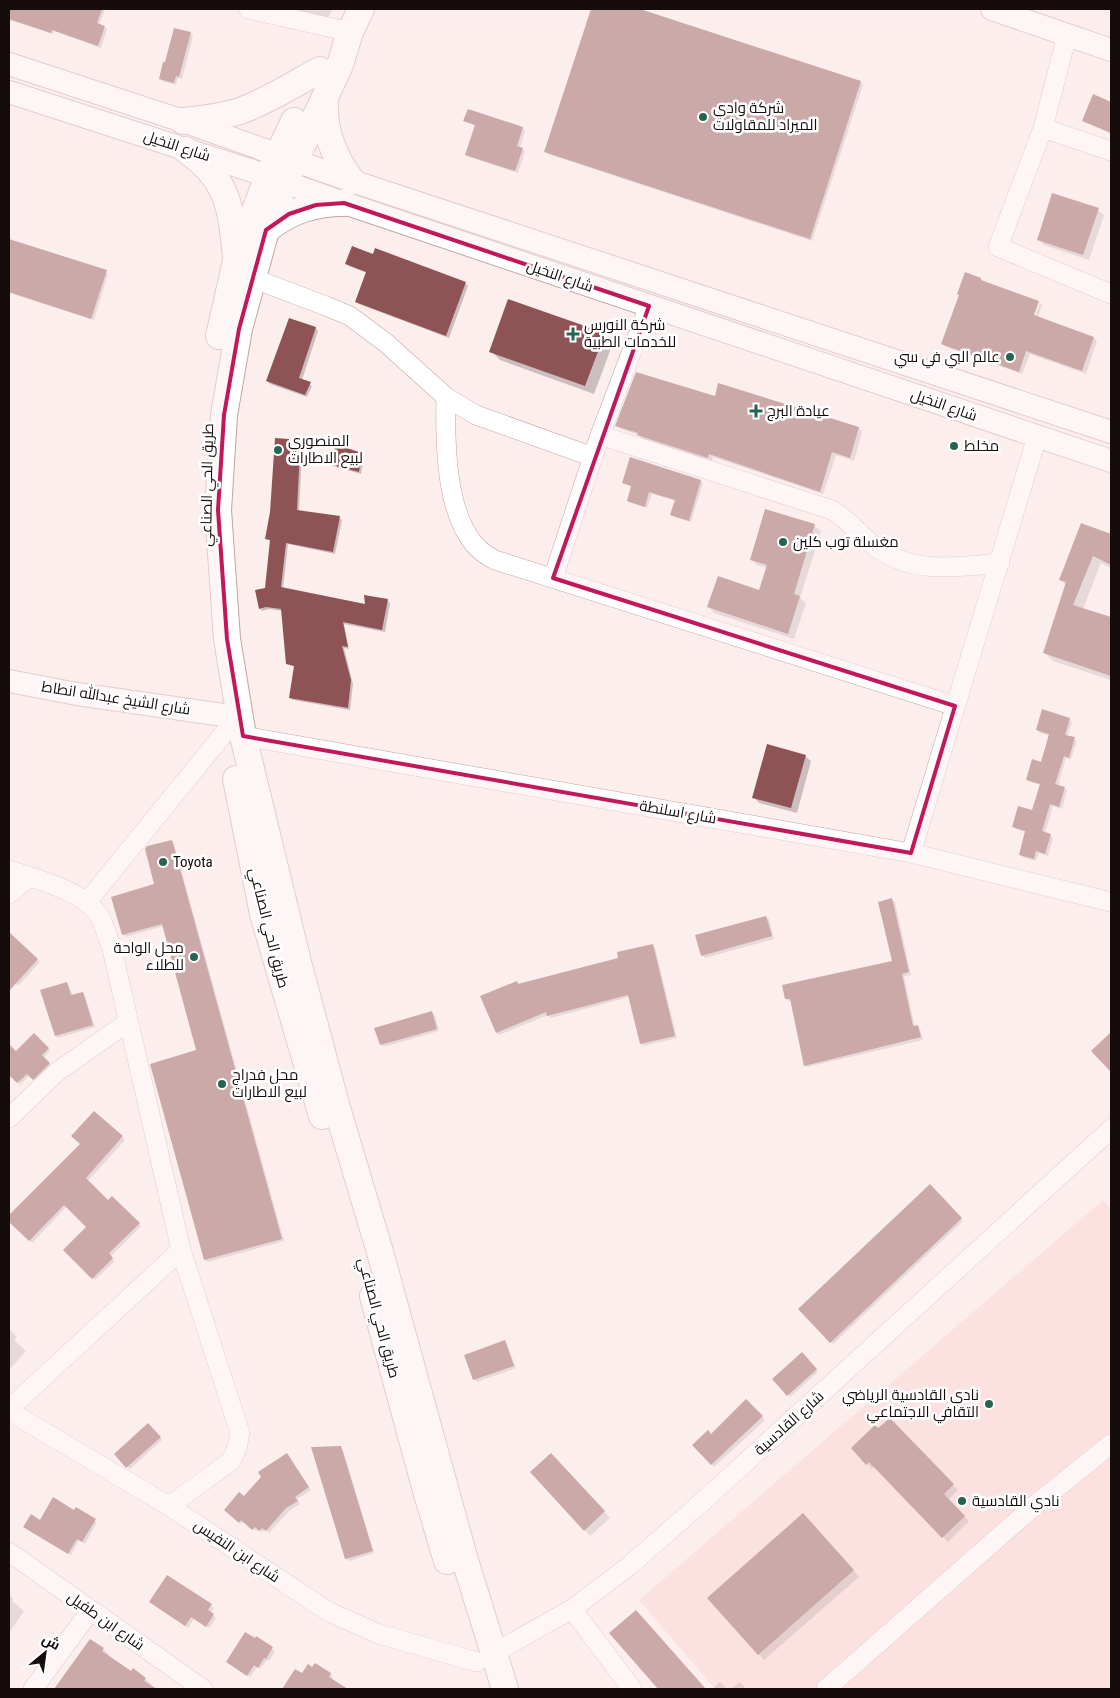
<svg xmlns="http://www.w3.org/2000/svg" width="1120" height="1698" font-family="'Roboto Condensed',Cairo,sans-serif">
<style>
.grass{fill:#f9d2d1}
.shadow{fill:#0003}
.building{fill:#8e5455}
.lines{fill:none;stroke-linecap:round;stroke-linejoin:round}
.minor-casing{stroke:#c5a3a2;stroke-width:20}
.major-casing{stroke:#c5a3a2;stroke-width:24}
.highway-casing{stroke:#c5a3a2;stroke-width:28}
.minor{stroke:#fff;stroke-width:19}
.major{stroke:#fff;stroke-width:22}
.highway{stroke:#fff;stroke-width:26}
.marked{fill:none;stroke:#c2185b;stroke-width:4;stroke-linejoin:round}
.poi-dot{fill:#266451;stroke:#fff;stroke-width:2}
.labels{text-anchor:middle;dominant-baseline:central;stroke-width:5;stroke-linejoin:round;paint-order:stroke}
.poi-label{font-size:15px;fill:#170c0c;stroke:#fff;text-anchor:start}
.street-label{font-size:15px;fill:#170c0c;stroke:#fff}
</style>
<rect width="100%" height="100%" fill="#fdeeee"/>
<path class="grass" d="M1103,1200L1111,1209V1689H715L639,1600Z"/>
<path class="shadow" d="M9,9H105L99,25L107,29L101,48L54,31L53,34L9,20Z
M295,9H333L324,23L312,20Z
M592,9H636L860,82L863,85L812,241L548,154L546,152Z
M190,33L193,36L182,79L178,78L176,85L162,81L160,79Z
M1094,96L1111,104V134L1083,120Z
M464,120L523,128L525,131L520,148L525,151L518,173L469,157L466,154L476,126Z
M1098,210L1104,215L1089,260L1044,245L1038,239Z
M9,240L106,272L108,274L94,320L9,293Z
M376,250L466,284L468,286L449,338L359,304L357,302L367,273L349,266L347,264L374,256Z
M981,279L1031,320L1033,321L1040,303L1042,305L1038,317L1094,338L1097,341L1086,374L1030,354L1022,374L946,347L942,343Z
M290,319L316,328L318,331L302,380L312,386L307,397L270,384L267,381Z
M604,334L613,343L594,394L500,360L491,351Z
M715,398L859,428L862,432L854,461L836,455L823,494L713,457L712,461L642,439L639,435L621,429L617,426Z
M288,440L291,443L290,451H300L302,454L299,511L339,518L342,520L335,554L288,544L283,589L367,606L388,601L390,603L385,632L344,624L349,649L344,648L353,684L350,710L293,700L290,698L295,667L287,663L282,611L269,609L262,611L260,608L267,589L271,541L267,538Z
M362,454L364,456L361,474L336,467L333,464Z
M701,481L703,483L691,522L674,517L672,515L676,501L652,494L647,508L631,503L628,501L632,487L624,482Z
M766,511L815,526L821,531L800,598L806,603L794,639L714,613L709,607L760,592L767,568L757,565L751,559Z
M1110,533L1111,568L1101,563L1083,609L1111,619V680L1053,661L1044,652L1066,585L1060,579Z
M1069,719L1072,722L1067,737L1077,741L1071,759L1066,758L1058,786L1067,790L1062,809L1053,806L1045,833L1053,838L1048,856L1039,853L1036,861L1022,857L1020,854L1026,832L1016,829L1013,826L1033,812L1041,785L1030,782L1027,779L1042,763L1050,736L1040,733L1037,730Z
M805,756L811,761L797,813L759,803L754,797Z
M171,841L174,844L284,1241L208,1262L205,1260L197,1050L164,926L126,937L123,934L155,885Z
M892,900L895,902L911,975L904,976L915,1027L917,1026L920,1029L923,1040L807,1067L805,1065L791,1001H789L787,999L893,962Z
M766,917L769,919L774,939L705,958L702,955Z
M9,934L40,962L18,986L9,977Z
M652,945L655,948L677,1038L643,1046L641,1044L629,997L551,1018L548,1015L499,1035L497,1033L481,997L517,982L520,985L620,959Z
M67,983L69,986L73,996L82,993L85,996L95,1027L58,1038L56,1036Z
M432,1013L435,1015L439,1031L383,1047L381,1044Z
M34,1035L50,1051L43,1058L52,1066L36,1081L30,1075L20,1085L9,1073V1049L10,1047L16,1053Z
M94,1112L125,1140L87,1182L108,1202L112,1197L141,1226L110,1257L115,1261L95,1280L65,1250L88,1227L67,1206L32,1243L9,1221V1216L81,1144Z
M930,1186L963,1221L833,1344L799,1309Z
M9,1329L17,1337L14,1340L26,1351L9,1370Z
M505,1342L507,1344L516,1368L477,1382L474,1379Z
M802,1354L818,1372L790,1397L774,1379Z
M746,1401L765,1420L714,1467L694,1445L712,1436Z
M890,1419L958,1490L948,1500L969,1521L948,1542L875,1466L872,1469L852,1448L878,1430Z
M148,1425L162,1440L130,1469L115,1454Z
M340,1448L343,1450L374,1553L349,1561L346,1558Z
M289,1458L311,1490L297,1499L300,1504L289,1511L269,1533L265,1529L262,1532L258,1529L256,1531L244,1522L242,1524L225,1510L244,1498Z
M557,1460L610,1518L590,1536L585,1530Z
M75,1511L97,1522L85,1544L79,1540L71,1555L28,1530L41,1521Z
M809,1520L859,1577L764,1660L759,1654Z
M167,1576L214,1608L210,1613L216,1618L209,1628L194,1619L188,1628L150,1602Z
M9,1594L13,1599L12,1601L24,1611L9,1633Z
M256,1638L275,1651L269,1661L267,1660L260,1669L257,1667L250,1677L230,1664Z
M91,1640L103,1649L109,1655L108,1657L131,1673L146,1679L151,1684L150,1687L154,1689H57Z
M312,1669L330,1674L333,1677L331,1680L339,1686L337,1689H284L296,1670L302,1675Z
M720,1682L727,1689H712Z
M740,1682L746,1689H731Z"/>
<path class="building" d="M9,9H102L97,23L105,26L98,46L52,30L51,33L9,19Z
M591,9H640L861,81L810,239L544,152Z
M174,28L191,32L179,77L176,76L174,83L159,79L163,62H165Z
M1093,94L1111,102V133L1082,121Z
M468,109L523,127L517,146L523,148L515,171L465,155L475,125L463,121Z
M1052,193L1099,208L1083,255L1037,240Z
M9,239L107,270L91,319L9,292Z
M352,246L373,254L375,248L466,282L446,336L355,302L366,272L345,264Z
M965,272L981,278V280L1039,301L1034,315L1094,337L1082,371L1026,351L1019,372L941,344L959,295L957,294Z
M508,299L605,333L585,386L489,352Z
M289,318L316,327L299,378L311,382L305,395L266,381Z
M636,372L715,396L718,383L859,427L850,458L832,452L820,492L709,454L708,458L637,435L638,433L615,426Z
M275,438L289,439L288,449L300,450L297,510L340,516L333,552L286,543L281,587L365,604L364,595L388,599L382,630L343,622L348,647L342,646L351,680L348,708L289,698L294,666L286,664L281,609L266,607L259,609L255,590L265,588L270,540L265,539L270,512Z
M335,444L362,453L359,472L332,465Z
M630,457L701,480L689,521L670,515L675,500L649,492L645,507L627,501L631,486L622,483Z
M765,509L815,524L794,594L800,596L788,634L707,607L718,576L759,590L767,565L750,560Z
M1081,523L1111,534V565L1093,556L1073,605L1111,617V676L1043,653L1066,582L1059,580Z
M1042,709L1070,718L1065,735L1075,737L1069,758L1064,756L1055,784L1065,787L1059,807L1050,804L1042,831L1051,834L1045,854L1036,851L1034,859L1019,855L1025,831L1012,827L1018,806L1032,810L1040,784L1026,780L1032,759L1041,762L1049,734L1036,730Z
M767,744L806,755L791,808L752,798Z
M172,840L282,1239L204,1260L150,1064L196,1050L162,924L122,935L111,897L154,884L145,849L147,846Z
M892,898L909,972L902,974L913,1026L918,1025L921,1037L804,1066L790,999H785L782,985L892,961L878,902Z
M766,916L772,936L701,956L695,935Z
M9,932L38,959L9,991Z
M653,944L675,1036L640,1044L628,995L547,1016L546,1012L496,1033L480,996L517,981L518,984L618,958L617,952Z
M67,982L71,995L83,992L93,1025L55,1036L40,990Z
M432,1011L437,1029L380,1045L374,1028Z
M1111,1032V1072L1091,1051Z
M34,1033L49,1048L42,1055L50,1063L33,1080L27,1074L17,1083L9,1075V1044L16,1051Z
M94,1111L123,1136L86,1178L108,1200L112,1196L140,1223L109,1253L113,1258L92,1279L63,1250L86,1227L64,1205L29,1241L9,1222V1215L80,1144L71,1136Z
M930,1184L962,1218L830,1343L798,1309Z
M505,1340L514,1366L473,1380L464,1355Z
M802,1352L817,1369L787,1396L772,1379Z
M746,1399L763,1416L711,1465L692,1445L708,1430L711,1434Z
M890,1418L954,1484L944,1494L965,1516L942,1538L869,1462L866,1465L851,1448L875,1425L878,1428Z
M148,1423L161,1437L126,1468L114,1454Z
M341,1446L373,1551L345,1559L311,1447Z
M287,1453L309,1487L295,1497L298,1501L286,1508L266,1531L262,1528L259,1531L255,1527L252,1530L241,1520L239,1523L224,1510L239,1492L244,1496L261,1477L258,1472Z
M551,1453L605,1511L584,1531L530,1472Z
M53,1497L74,1510L76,1507L96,1519L82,1542L77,1539L68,1554L23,1527L31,1514L40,1520Z
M803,1513L854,1570L758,1655L707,1598Z
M167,1575L212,1604L208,1610L214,1614L206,1627L191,1617L185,1626L149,1602Z
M636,1610L706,1689H658L609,1633Z
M245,1632L255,1638L256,1636L273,1647L266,1659L264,1658L258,1668L254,1665L247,1676L226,1662Z
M90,1639L104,1648L102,1651L131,1671L133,1668L146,1678L144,1681L157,1689H54Z
M315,1663L331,1673L329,1677L348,1689H282L295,1669L302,1673L308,1664L312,1667Z"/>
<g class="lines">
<g class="minor-casing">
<path id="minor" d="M249,9L350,32
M1067,35L1043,128L1111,151
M1043,128L998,247L1111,294
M252,278L326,306L350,316L386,343L446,397L476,415L593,457
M446,397C445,440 445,509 474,544C480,551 487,556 495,560L955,706
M600,435L832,510C848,519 859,534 873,545C910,575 956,567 1000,563
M553,578L600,435L649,306
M243,736L911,853L1111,902
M911,853L1037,437
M9,870C35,879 86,891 100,917C105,927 108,939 112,949L181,1250L240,1433L237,1448L231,1461L169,1506
M9,894L29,877
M87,902L226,731
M9,1118L57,1072L128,1022
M9,1409L181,1250
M9,1411L169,1506L329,1612L379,1634L477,1662
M9,1552L203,1689
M572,1609L632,1689
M494,1653L572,1609L629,1566L701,1503L1111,1129
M33,1689L91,1610
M826,1689L1034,1506L1111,1444"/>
</g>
<g class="major-casing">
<path id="major" d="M992,9L1111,50
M9,64L183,121L352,181L1111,432
M9,92L268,176L344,203L1111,461
M9,681L77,694L223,715"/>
</g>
<g class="highway-casing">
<path id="highway" d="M361,9L350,32L340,65L285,182L266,230L239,329L224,415L218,510L227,639L243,736L298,962L337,1108L380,1252L464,1557L505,1689
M325,99C323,130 333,156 352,181
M183,121C202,119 222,117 240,111C268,101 294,84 320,70
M186,150C229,180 231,208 236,257
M266,230C290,211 313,203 344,203
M219,336L236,261L268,176L294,121
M236,779L263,914L322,1116
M373,1296L427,1494L447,1561"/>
</g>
<use href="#minor" class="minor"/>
<use href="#major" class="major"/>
<use href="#highway" class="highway"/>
</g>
<path d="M0 0H1120V1698H0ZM344,203L649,306L553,578L955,706L911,853L243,736L227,639L218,510L224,415L239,329L266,230L289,214L316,205Z" fill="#fdeeee" fill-opacity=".55" fill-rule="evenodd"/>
<path class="marked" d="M344,203L649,306L553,578L955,706L911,853L243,736L227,639L218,510L224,415L239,329L266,230L289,214L316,205Z"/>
<g class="poi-dot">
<circle cx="703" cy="117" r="5"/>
<path d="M570.5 326.5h5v5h5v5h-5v5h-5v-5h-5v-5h5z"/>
<circle cx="1010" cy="357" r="5"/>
<path d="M753.5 403.5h5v5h5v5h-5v5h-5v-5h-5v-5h5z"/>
<circle cx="954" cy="446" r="5"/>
<circle cx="278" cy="450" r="5"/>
<circle cx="783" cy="542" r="5"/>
<circle cx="163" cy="862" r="5"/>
<circle cx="194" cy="957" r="5"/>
<circle cx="222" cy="1084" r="5"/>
<circle cx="989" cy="1404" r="5"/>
<circle cx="962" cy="1501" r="5"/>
</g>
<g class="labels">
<g class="poi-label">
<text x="713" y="108">شركة وادي<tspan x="713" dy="17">الميراد للمقاولات</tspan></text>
<text x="584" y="325">شركة النورس<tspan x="584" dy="17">للخدمات الطبية</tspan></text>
<text x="1000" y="357" text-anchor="end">عالم البي في سي</text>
<text x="767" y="411">عيادة البرج</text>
<text x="288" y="441">المنصوري<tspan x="288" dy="17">لبيع الاطارات</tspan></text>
<text x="964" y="446">مخلط</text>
<text x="793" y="542">مغسلة توب كلين</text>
<text x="173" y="862">Toyota</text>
<text x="184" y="948" text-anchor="end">محل الواحة<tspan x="184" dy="17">للطلاء</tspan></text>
<text x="232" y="1075">محل فدراج<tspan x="232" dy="17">لبيع الاطارات</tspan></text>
<text x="979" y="1395" text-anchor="end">نادي القادسية الرياضي<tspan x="979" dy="17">التقافي الاجتماعي</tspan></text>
<text x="972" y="1501">نادي القادسية</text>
</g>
<g class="street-label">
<text transform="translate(177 146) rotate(18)">شارع النخيل</text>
<text transform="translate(560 276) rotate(19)">شارع النخيل</text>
<text transform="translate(944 405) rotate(19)">شارع النخيل</text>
<text transform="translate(207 485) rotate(-89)">طريق الحي الصناعي</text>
<text transform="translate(116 698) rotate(9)">شارع الشيخ عبدالله انطاط</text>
<text transform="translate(678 812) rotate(10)">شارع اسلنطة</text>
<text transform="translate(269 928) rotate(76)">طريق الحي الصناعي</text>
<text transform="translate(379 1318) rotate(75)">طريق الحي الصناعي</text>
<text transform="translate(789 1423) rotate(-42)">شارع القادسية</text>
<text transform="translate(237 1551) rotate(34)">شارع ابن النفيس</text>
<text transform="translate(106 1621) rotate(35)">شارع ابن طفيل</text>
</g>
</g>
<rect width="1120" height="1698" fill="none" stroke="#170c0c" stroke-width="20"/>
<g transform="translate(45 1653) rotate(29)" stroke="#ffffff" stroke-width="4" paint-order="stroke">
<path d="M0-4L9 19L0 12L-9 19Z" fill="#170c0c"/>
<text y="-8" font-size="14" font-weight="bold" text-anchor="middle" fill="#170c0c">ش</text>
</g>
</svg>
